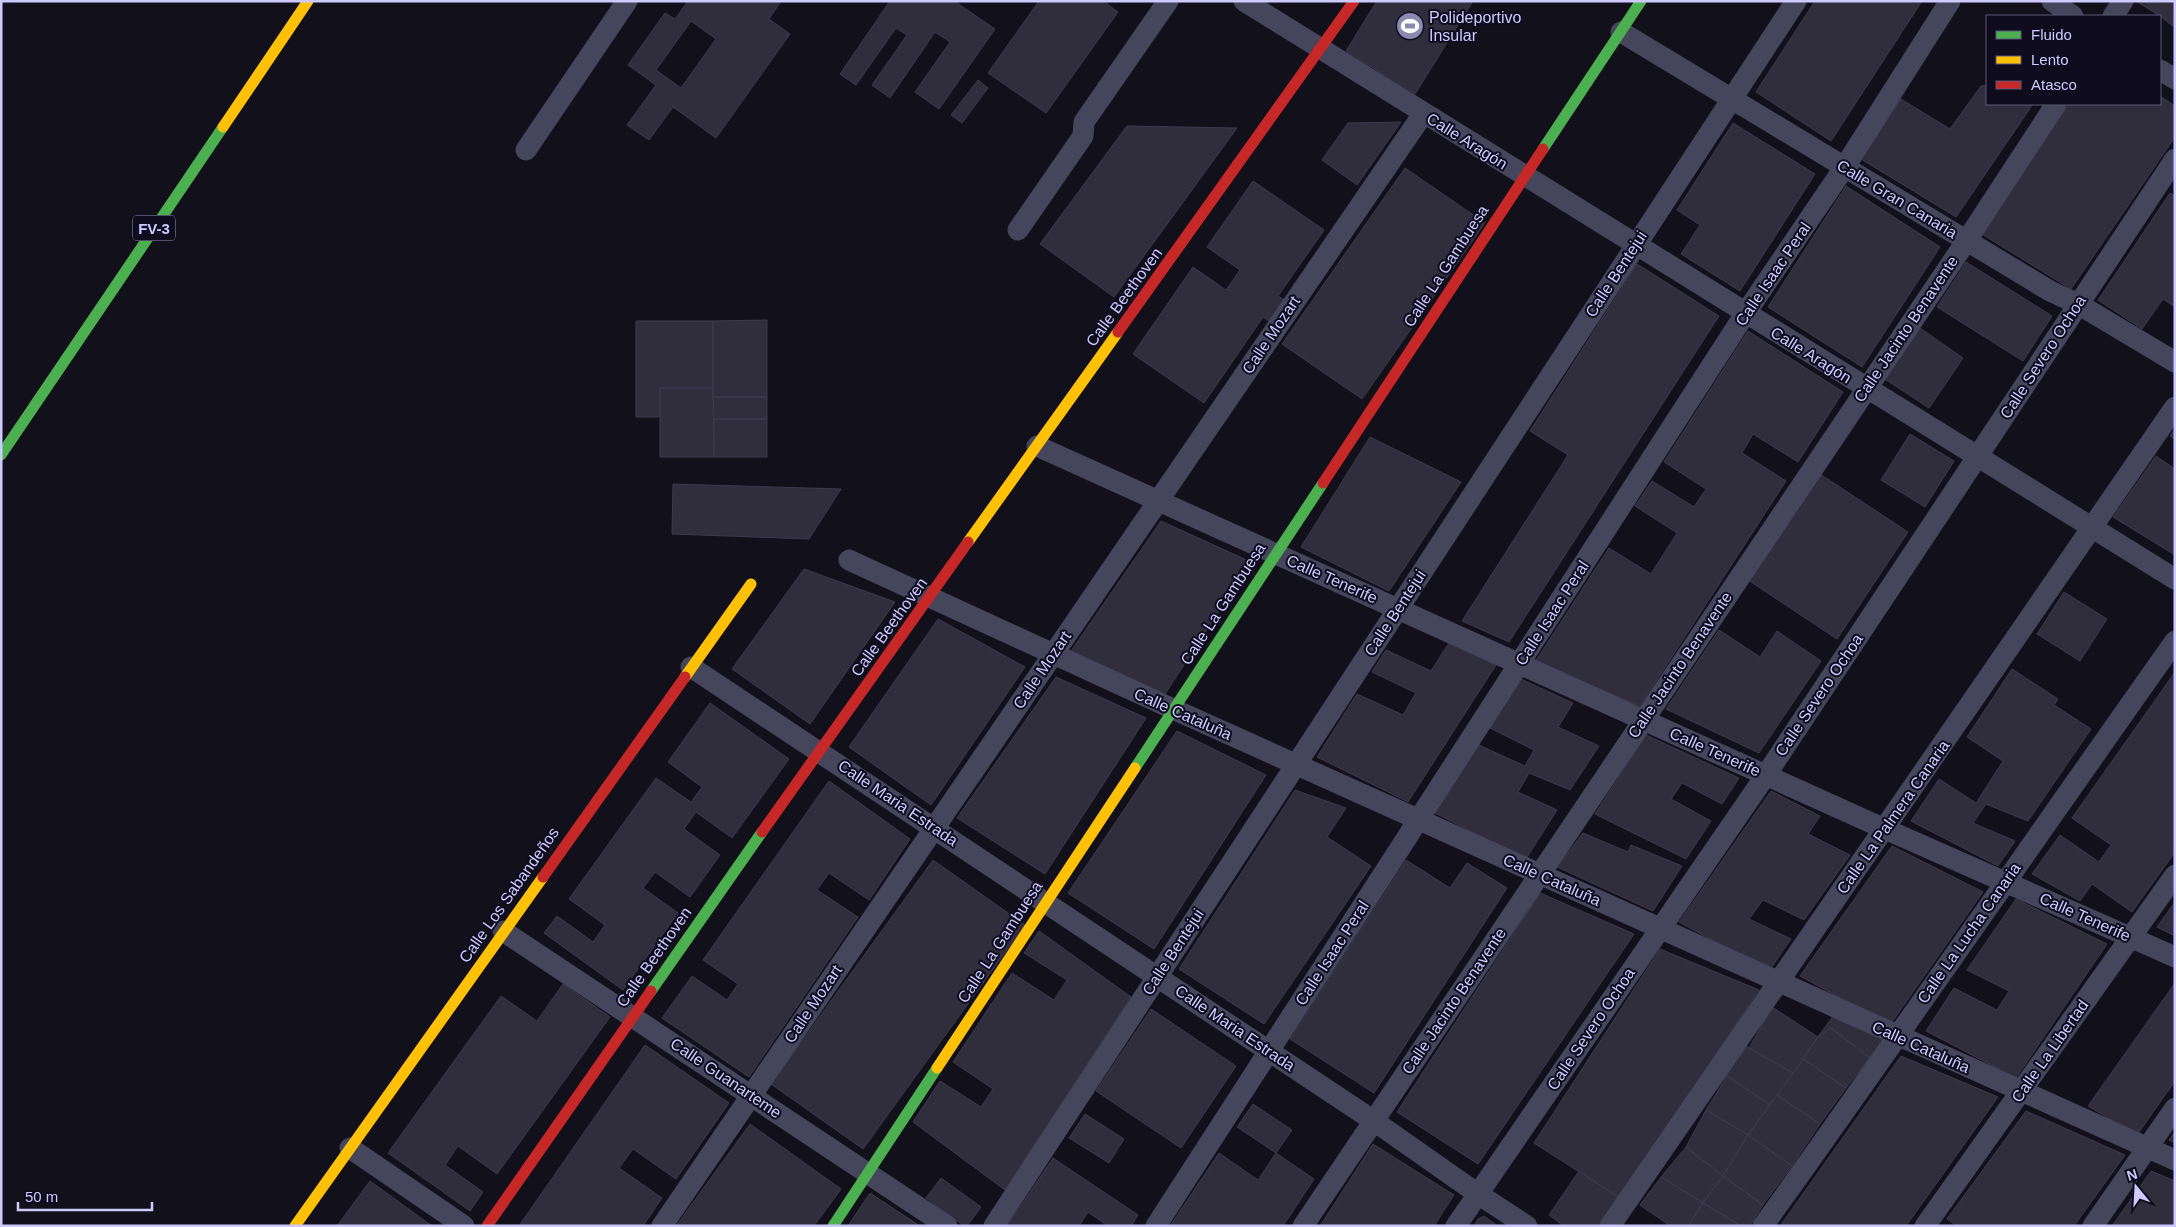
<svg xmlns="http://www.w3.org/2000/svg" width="2176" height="1227" font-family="Arial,sans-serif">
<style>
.building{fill:#302d3d;stroke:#3d3a4e;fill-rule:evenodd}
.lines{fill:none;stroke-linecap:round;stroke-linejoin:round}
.street{stroke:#45455b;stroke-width:21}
.fast{stroke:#4caf50;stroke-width:11}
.slow{stroke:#ffc107;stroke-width:11}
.jam{stroke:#c62828;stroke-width:11}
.labels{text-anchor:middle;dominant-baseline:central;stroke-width:4;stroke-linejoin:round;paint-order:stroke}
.shield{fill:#0f0c1e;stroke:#9590bc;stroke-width:1}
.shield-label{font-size:15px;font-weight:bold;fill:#cec9ff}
.poi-label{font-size:16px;fill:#cec9ff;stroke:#0f0c1e;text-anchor:start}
.street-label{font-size:16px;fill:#cec9ff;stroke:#0f0c1e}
</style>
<rect width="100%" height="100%" fill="#12101a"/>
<path class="building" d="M688,1H781L769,19L790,34L716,138L673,107L649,140L627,125L656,85L628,65L665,13L675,19ZM691,21L716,39L681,88L656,70Z
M890,1H954L995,29L939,109L915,92L950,42L935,32L890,98L872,85L907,35L896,28L856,85L840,74Z
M1039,1H1103L1118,12L1046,113L988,73Z
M1377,1H1473L1415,94L1346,51Z
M1815,1H1922L1831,141L1756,92Z
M2136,1H2175V28L2160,16Z
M978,80L988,88L962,123L951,115Z
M1987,85V104H2033L1956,217L1861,159L1901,99L1950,129L1981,86Z
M2160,96L2175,106V137L2071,289L1980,233L2069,104H2160Z
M1401,122L1357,185L1322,160L1348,123Z
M1733,123L1815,174L1740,291L1681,254L1700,225L1677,210Z
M1127,126L1237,128L1114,297L1040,244Z
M1405,168L1485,223L1362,399L1282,344Z
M1253,181L1324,230L1278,296L1286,301L1271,322L1263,317L1204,403L1133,354L1193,267L1226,290L1240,270L1207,247Z
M1846,186L1940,247L1862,367L1768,307Z
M2170,193L2175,196V307L2163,299L2142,329L2098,300Z
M1966,262L2052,316L2023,361L1937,307Z
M1637,264L1719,316L1509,642L1462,621L1568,455L1530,431Z
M767,320V397H713V321Z
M636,321H713V388H660V417H636Z
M1920,328L1963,358L1929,408L1885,379Z
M1748,331L1843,392L1798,462L1753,434L1742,453L1786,481L1640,706L1535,662L1609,548L1651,574L1677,533L1635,506L1652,481L1694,507L1706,489L1664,462Z
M660,388H713L714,457H660Z
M713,397H767V419H714Z
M714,419H767V457H714Z
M2175,429V440L2170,436Z
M1910,434L1954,461L1925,507L1881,480Z
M1370,437L1461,482L1389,591L1301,547Z
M2156,456L2175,469V555L2113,517Z
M1820,474L1908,532L1837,639L1748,580Z
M673,484L841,489L809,539L672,534Z
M1161,521L1251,562L1165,694L1071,651Z
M804,569L895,602L810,724L732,669Z
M2064,592L2107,619L2080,661L2037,634Z
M938,619L1025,667L931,805L849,747Z
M1719,630L1760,657L1777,631L1821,661L1759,753L1666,709Z
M1449,643L1496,665L1408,802L1317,757L1357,694L1403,715L1416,693L1372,672L1386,650L1431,671Z
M2012,669L2058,699L2054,705L2091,729L2028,821L1986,804L1973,823L2015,841L1998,866L1911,821L1939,779L1976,803L2003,761L1967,737Z
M2175,672V852L2132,912L2092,884L2080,901L2032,874L2060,835L2099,862L2111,845L2072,818Z
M1056,677L1146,718L1045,874L957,818Z
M1521,679L1573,703L1558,727L1599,746L1570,790L1529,773L1518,792L1557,810L1526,859L1435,813L1479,745L1525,766L1534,750L1490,728Z
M710,703L789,759L732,838L696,812L684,829L720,855L690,897L655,872L643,888L678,913L623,990L544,933L557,916L593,942L605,925L569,899L656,778L691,802L702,787L668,762Z
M1177,731L1266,775L1154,949L1068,893Z
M1646,735L1739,778L1722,804L1682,783L1671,799L1711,821L1686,859L1595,814Z
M829,781L910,839L869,900L829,873L817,890L858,917L749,1077L662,1018L692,976L727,1000L738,984L703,960Z
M1295,790L1346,808L1327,837L1371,866L1264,1024L1179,969Z
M1771,791L1820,816L1808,834L1850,855L1804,920L1763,900L1749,919L1791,939L1769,971L1679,922Z
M1583,833L1628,852L1631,845L1682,866L1653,911L1557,867Z
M1892,846L1983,892L1890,1025L1800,976Z
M933,860L1025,925L863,1149L771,1084Z
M1406,860L1450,888L1467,863L1507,888L1374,1093L1290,1039Z
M1540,893L1634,934L1478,1164L1397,1112Z
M2016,899L2107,944L2016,1078L1926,1031L1954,988L1997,1010L2009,991L1967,970Z
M2175,902V936L2157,927Z
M1039,931L1131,997L1005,1190L913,1122L940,1081L981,1107L993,1089L953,1062L1012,973L1054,1000L1067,980L1024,953Z
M1660,949L1759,990L1620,1198L1534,1143Z
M2175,983V1081L2137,1135L2088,1106Z
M563,984L610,1017L497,1174L458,1146L445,1165L483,1192L470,1211L388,1153L501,996L537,1021Z
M1772,1007L1818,1037L1793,1073L1749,1048Z
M1151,1009L1236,1066L1181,1148L1096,1091Z
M1838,1009L1887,1036L1870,1058L1831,1028L1818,1037Z
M1831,1028L1870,1058L1846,1088L1803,1059L1818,1037Z
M1737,1041L1793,1073L1770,1105L1727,1076Z
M645,1045L729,1103L676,1179L633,1149L619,1168L662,1198L643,1226H519Z
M1901,1056L1998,1097L1906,1226H1780Z
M1803,1059L1846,1088L1820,1124L1777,1095Z
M1727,1076L1770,1105L1748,1135L1706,1110Z
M1777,1095L1820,1124L1792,1166L1748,1135Z
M1253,1104L1292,1130L1276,1153L1237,1127Z
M1706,1110L1748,1135L1723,1176L1686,1147Z
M2026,1111L2125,1155L2074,1226H1957L1947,1219Z
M1085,1114L1124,1139L1109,1163L1069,1138Z
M750,1124L841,1189L814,1226H676Z
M2175,1132V1143L2169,1140Z
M1748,1135L1792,1166L1763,1205L1723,1176Z
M1373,1144L1454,1195L1434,1226H1320Z
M1686,1147L1723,1176L1703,1203L1661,1177Z
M1219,1153L1258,1180L1276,1153L1314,1179L1283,1226H1170Z
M1053,1158L1138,1215L1131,1226H1108L1088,1212L1079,1226H1007Z
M1579,1171L1620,1198L1601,1226H1564L1549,1215Z
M2151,1171L2175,1181V1226H2112Z
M1723,1176L1763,1205L1750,1226H1741L1703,1203Z
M1661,1177L1703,1203L1688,1226H1670L1640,1205Z
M941,1178L981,1207L967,1226H964L926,1198Z
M370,1181L432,1226H337Z
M870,1193L920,1226H848Z
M1703,1203L1741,1226H1688Z
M1484,1216L1498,1226H1474L1478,1219Z"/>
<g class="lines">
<path class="street" d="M1244,1L2175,579
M2052,1L2073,16
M2113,16L2123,1
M1621,32L2050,291L2078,304L2175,362
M2160,70L2175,79
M526,150L627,1
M1018,230L1083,136L1084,122L1168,1
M1037,446L1885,829L2175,957
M849,560L1173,709L2175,1160
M691,667L1374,1121L1478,1194L1527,1226
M503,931L947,1226
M350,1148L464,1226
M662,1226L1423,114
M994,1226L1796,1
M1156,1226L1745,314L1844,168L1950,1
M1303,1226L1967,240L2056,104
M1456,1226L1766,775L2175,159
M1610,1226L2175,407
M1763,1226C1902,1032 2037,836 2175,641
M1925,1226L2175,875
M2093,1226L2175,1108"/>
<path class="fast" d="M1543,149L1641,1
M1,455L223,127
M1135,768L1323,483
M651,991L762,832
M833,1226L937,1068"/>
<path class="slow" d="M223,127L308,1
M968,542L1118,332
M685,677L751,584
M937,1068L1135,768
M295,1226L543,877"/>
<path class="jam" d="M1118,332L1354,1
M1323,483L1543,149
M762,832L968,542
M543,877L685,677
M487,1226L651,991"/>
</g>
<defs>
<g id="stadium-disc" transform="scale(1.4375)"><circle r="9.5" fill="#8c88af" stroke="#0f0c1e"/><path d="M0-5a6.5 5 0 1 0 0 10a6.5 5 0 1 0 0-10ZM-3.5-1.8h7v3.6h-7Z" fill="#fff"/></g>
</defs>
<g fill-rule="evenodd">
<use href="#stadium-disc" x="1410" y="26"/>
</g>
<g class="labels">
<rect class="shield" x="133" y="215.5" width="42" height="25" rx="4"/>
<g class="shield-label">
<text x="154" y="228">FV-3</text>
</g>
<g class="poi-label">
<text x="1429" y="17">Polideportivo<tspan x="1429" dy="18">Insular</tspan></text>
</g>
<g class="street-label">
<text transform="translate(1467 141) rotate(32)">Calle Aragón</text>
<text transform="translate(1897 199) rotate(31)">Calle Gran Canaria</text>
<text transform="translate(1446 266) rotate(-57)">Calle La Gambuesa</text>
<text transform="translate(1616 274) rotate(-57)">Calle Bentejui</text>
<text transform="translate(1773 274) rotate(-56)">Calle Isaac Peral</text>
<text transform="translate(1124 297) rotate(-54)">Calle Beethoven</text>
<text transform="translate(1906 329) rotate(-56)">Calle Jacinto Benavente</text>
<text transform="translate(1271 335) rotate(-56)">Calle Mozart</text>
<text transform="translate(1811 355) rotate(32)">Calle Aragón</text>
<text transform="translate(2043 357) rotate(-57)">Calle Severo Ochoa</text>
<text transform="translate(1332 579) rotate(24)">Calle Tenerife</text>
<text transform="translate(1223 604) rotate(-57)">Calle La Gambuesa</text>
<text transform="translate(1395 613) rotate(-57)">Calle Bentejui</text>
<text transform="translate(1552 613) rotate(-57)">Calle Isaac Peral</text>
<text transform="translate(889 627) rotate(-54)">Calle Beethoven</text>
<text transform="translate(1680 665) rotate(-56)">Calle Jacinto Benavente</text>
<text transform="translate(1042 670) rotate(-56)">Calle Mozart</text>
<text transform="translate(1819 695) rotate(-56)">Calle Severo Ochoa</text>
<text transform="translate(1183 714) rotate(24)">Calle Cataluña</text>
<text transform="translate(1715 752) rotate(24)">Calle Tenerife</text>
<text transform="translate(898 803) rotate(34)">Calle Maria Estrada</text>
<text transform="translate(1893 817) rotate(-55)">Calle La Palmera Canaria</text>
<text transform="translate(1552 880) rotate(24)">Calle Cataluña</text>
<text transform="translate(509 895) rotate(-55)">Calle Los Sabandeños</text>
<text transform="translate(2085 917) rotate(24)">Calle Tenerife</text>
<text transform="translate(1969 933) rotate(-55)">Calle La Lucha Canaria</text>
<text transform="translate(1000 942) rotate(-57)">Calle La Gambuesa</text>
<text transform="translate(1173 952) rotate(-57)">Calle Bentejui</text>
<text transform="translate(1332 953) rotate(-57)">Calle Isaac Peral</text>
<text transform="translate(654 957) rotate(-55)">Calle Beethoven</text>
<text transform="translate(1454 1001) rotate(-56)">Calle Jacinto Benavente</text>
<text transform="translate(813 1004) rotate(-56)">Calle Mozart</text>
<text transform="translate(1235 1028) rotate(34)">Calle Maria Estrada</text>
<text transform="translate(1591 1029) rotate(-56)">Calle Severo Ochoa</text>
<text transform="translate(1921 1047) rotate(24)">Calle Cataluña</text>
<text transform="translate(2050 1051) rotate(-55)">Calle La Libertad</text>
<text transform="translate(726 1078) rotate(34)">Calle Guanarteme</text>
</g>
</g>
<rect width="2176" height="1227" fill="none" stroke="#cec9ff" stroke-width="5"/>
<rect x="1986" y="15" width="175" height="90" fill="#0f0c1e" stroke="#5b5878"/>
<rect x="1996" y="31" width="25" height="8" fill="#4caf50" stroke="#5b5878"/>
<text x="2031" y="40" font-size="15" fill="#cec9ff">Fluido</text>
<rect x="1996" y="56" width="25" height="8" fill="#ffc107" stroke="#5b5878"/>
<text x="2031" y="65" font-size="15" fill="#cec9ff">Lento</text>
<rect x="1996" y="81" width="25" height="8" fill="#c62828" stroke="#5b5878"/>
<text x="2031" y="90" font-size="15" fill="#cec9ff">Atasco</text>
<g transform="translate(2136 1187) rotate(342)" stroke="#0f0c1e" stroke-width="4" paint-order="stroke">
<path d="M0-4L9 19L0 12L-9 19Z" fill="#cec9ff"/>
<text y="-8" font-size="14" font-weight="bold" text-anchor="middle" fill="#cec9ff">N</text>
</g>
<path d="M18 1202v8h134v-8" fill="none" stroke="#cec9ff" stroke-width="2.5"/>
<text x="25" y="1202" font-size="15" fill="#cec9ff" stroke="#0f0c1e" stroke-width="4" paint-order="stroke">50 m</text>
</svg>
